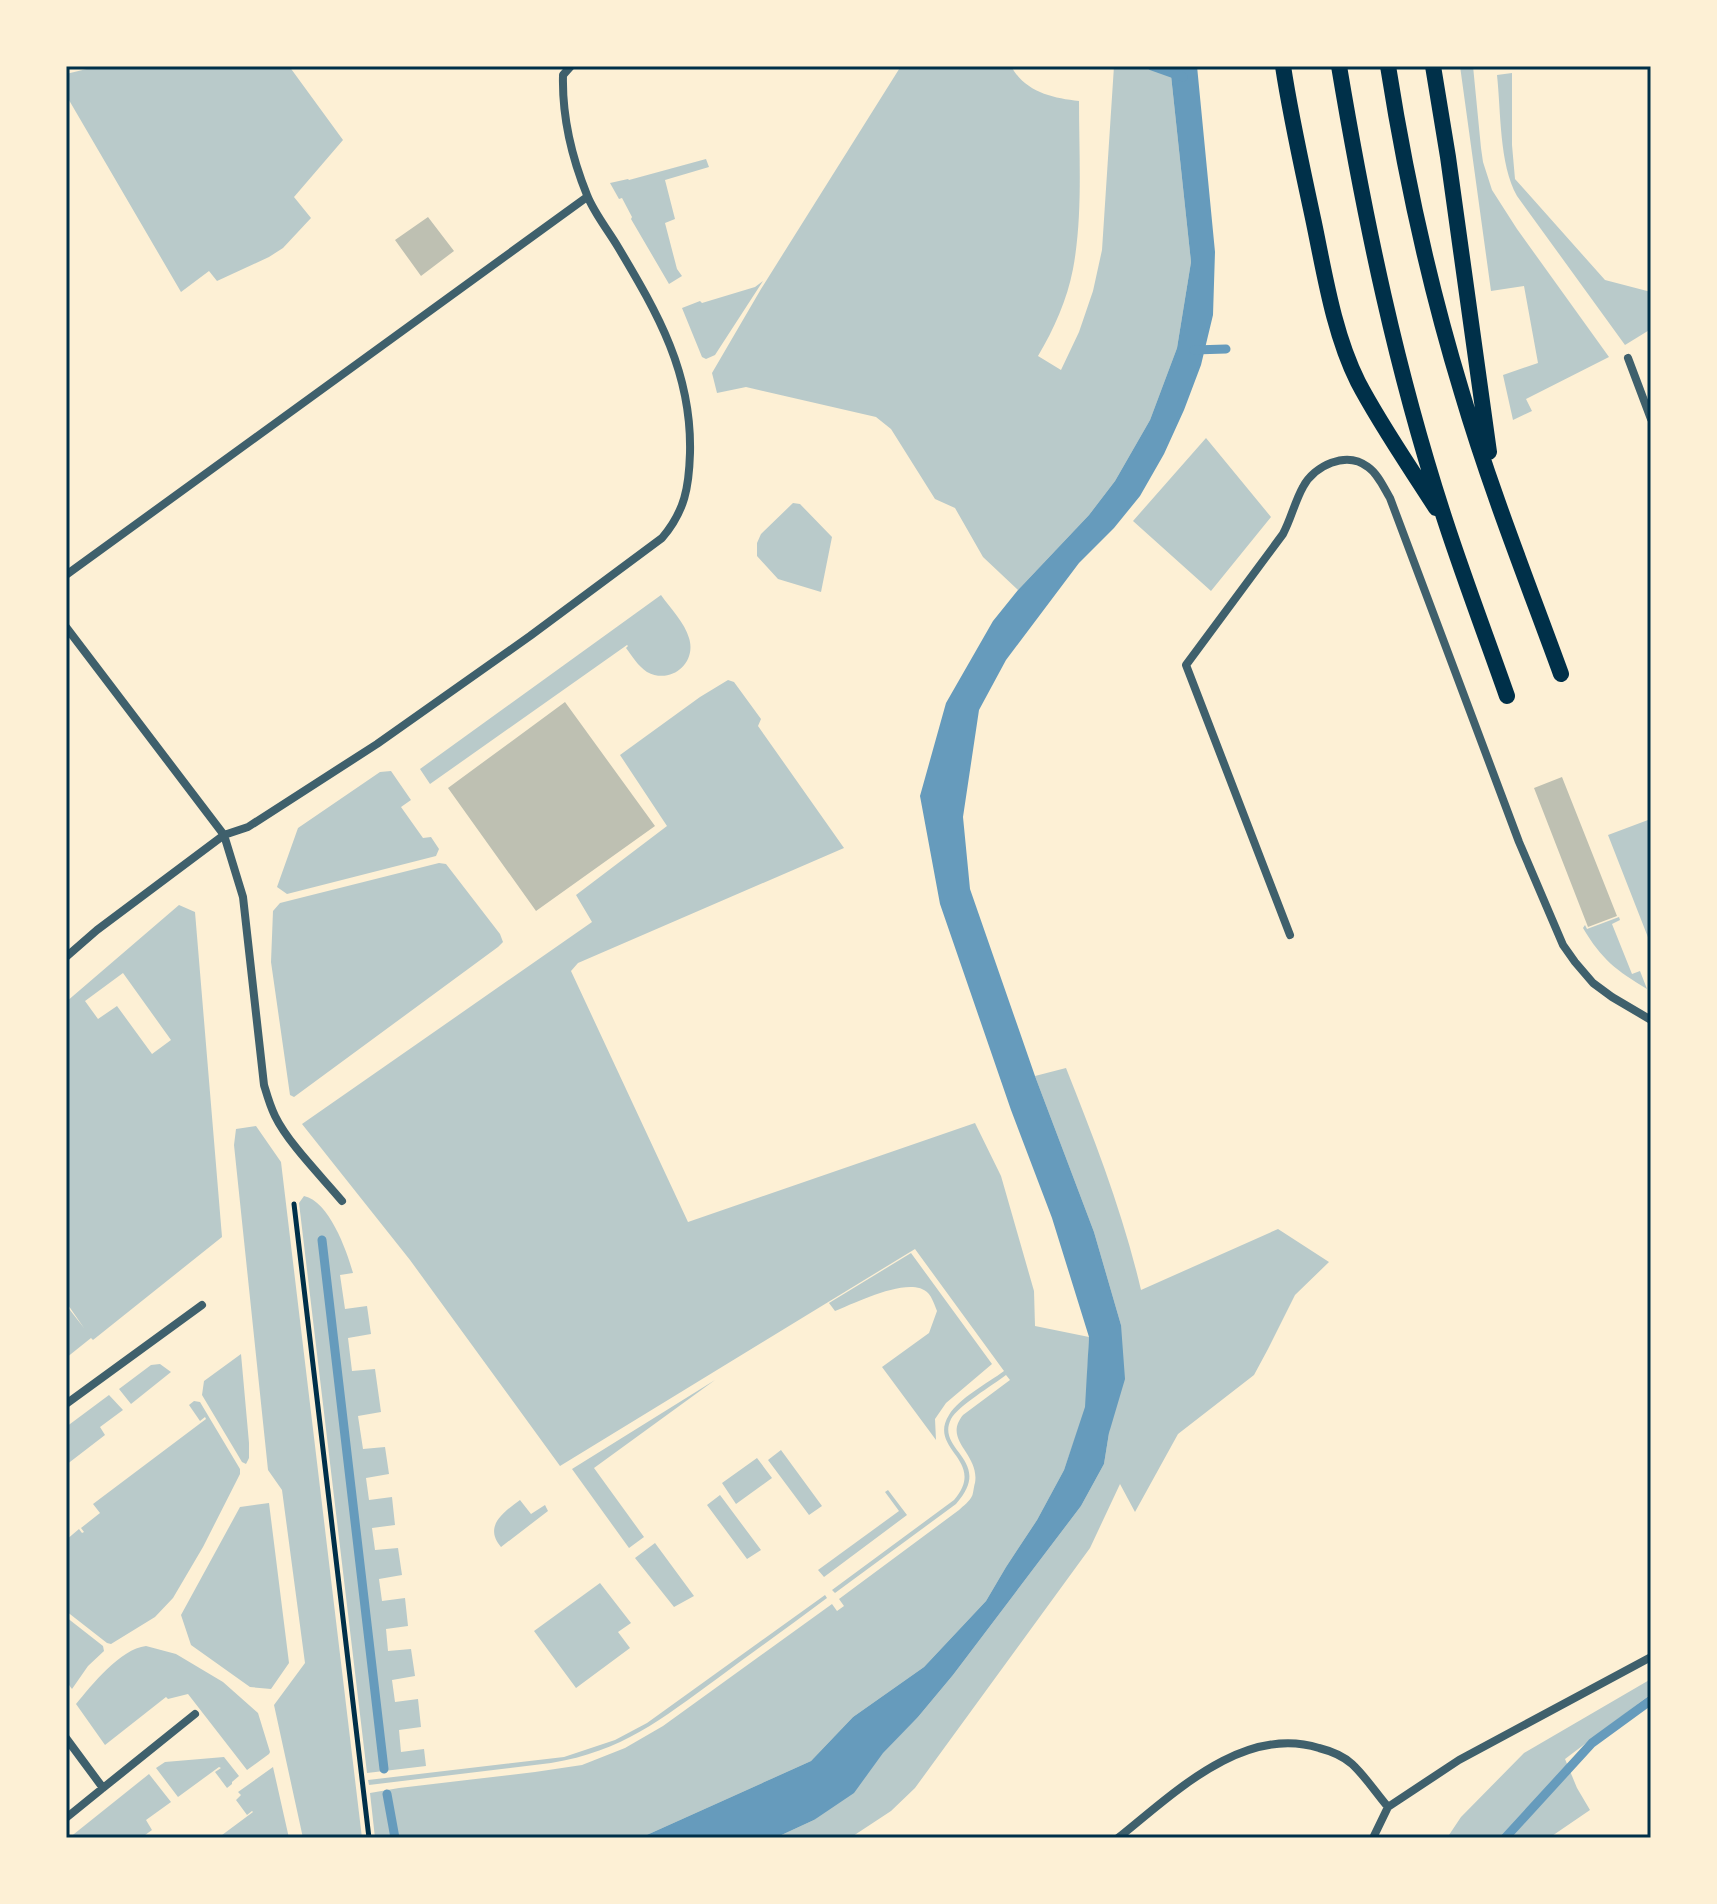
<svg xmlns="http://www.w3.org/2000/svg" width="1717" height="1904" font-family="Helvetica,sans-serif">
<style>
.green{fill:#b9caca;fill-rule:evenodd}
.water{fill:#669bbc}
.lines{fill:none;stroke-linecap:round;stroke-linejoin:round}
.stream{stroke:#669bbc;stroke-width:9}
.building{fill:#bec0b2}
.path{stroke:#003049;stroke-width:5}
.minor{stroke:#3f606c;stroke-width:8}
.secondary{stroke:#003049;stroke-width:16}
.neatline{fill:none;stroke:#003049;stroke-width:3}
</style>
<rect width="100%" height="100%" fill="#fdf0d5"/>
<path class="green" d="M99,66H289L343,140L294,197L311,218L283,248L269,257L217,281L209,271L181,292L66,95V74Z
M901,66H1011C1025,92 1052,98 1079,101C1079,156 1083,216 1073,269C1067,300 1054,329 1038,356L1061,370L1079,332L1093,291L1102,250L1114,66H1170L1191,262L1177,348L1150,420L1115,481L1089,515L1018,590L983,557L955,508L935,499L891,429L876,417L746,387L717,393L712,373L761,289Z
M1460,66H1473L1481,148L1483,162L1492,190L1517,229L1609,357L1526,399L1532,411L1513,420L1503,375L1538,363L1524,286L1491,291Z
M1512,73V145L1515,179L1605,280L1651,292V329L1625,345L1517,196C1499,164 1501,111 1497,75Z
M706,159L709,167L665,180L675,219L665,223L677,269L682,276L669,284L631,219L632,217L622,198L619,199L610,183L628,179L629,180Z
M763,281L715,355L706,359L702,357L682,308L700,301L702,303L755,287Z
M1206,438L1271,517L1211,591L1133,521Z
M793,503L800,504L832,537L821,592L778,579L757,556V543L761,534Z
M661,595C670,608 685,623 689,638C697,663 671,685 647,672C638,666 632,656 626,648L628,646L627,645L430,784L420,769Z
M728,680L734,682L761,719L758,726L844,848L578,963L571,971L688,1222L975,1123L1001,1176L1034,1291L1035,1326L1089,1337L1086,1407L1064,1470L1037,1520L1006,1567L986,1601L924,1667L853,1717L811,1761L640,1838H375L370,1793L399,1788L535,1772L582,1765L625,1748L663,1726L832,1604L837,1611L844,1606L839,1599L959,1510C963,1506 970,1501 972,1496C973,1495 974,1485 975,1483C980,1453 942,1441 963,1415L1010,1380L1006,1375C993,1385 958,1406 951,1419C935,1451 995,1460 956,1504L835,1593L832,1590L954,1500C988,1460 927,1450 949,1415C959,1398 988,1383 1004,1371L915,1249L560,1466L410,1260L302,1124L592,922L576,895L667,826L620,755L700,697Z
M391,771L411,800L401,807L423,838L431,837L439,849L436,856L287,894L277,887L298,828L380,772Z
M1648,820L1651,827V945L1608,835Z
M439,863L446,864L500,934L503,942L498,947L294,1097L290,1095L271,962L273,911L280,903Z
M179,905L195,912L222,1237L93,1340L91,1338L66,1358V1305L84,1328L66,1302V1002ZM123,973L171,1040L152,1054L117,1006L98,1019L85,1001Z
M1619,917L1620,920L1612,924L1632,974L1640,971L1647,989C1616,970 1602,960 1583,928L1585,925L1587,929Z
M1066,1068C1095,1141 1123,1213 1141,1290L1278,1229L1329,1262L1295,1295L1268,1349L1254,1375L1178,1434L1135,1512L1120,1484L1090,1548L915,1788L891,1811L850,1838H775L814,1820L918,1717L953,1675L1081,1506L1104,1464L1109,1433L1121,1325L1094,1232L1035,1076Z
M256,1126L281,1162L362,1838H303L274,1705L305,1663L282,1490L268,1470L234,1145L236,1129Z
M304,1196C329,1201 347,1251 353,1273L340,1275L345,1309L367,1306L371,1334L348,1338L352,1371L375,1369L381,1412L358,1416L363,1449L385,1447L389,1474L366,1478L369,1500L392,1497L395,1525L372,1528L375,1550L398,1548L402,1575L379,1579L382,1601L405,1598L408,1626L386,1629L388,1651L411,1649L415,1676L392,1680L395,1702L418,1699L421,1727L399,1730L401,1752L424,1749L426,1766L367,1773L299,1203Z
M911,1253L992,1364L946,1403L935,1419L936,1440L882,1367L929,1333L937,1311C935,1306 932,1297 928,1293C910,1275 856,1303 835,1311L829,1303Z
M241,1354L249,1443V1458L246,1464L242,1462L202,1395L204,1381Z
M160,1364L171,1372L131,1404L119,1389L151,1365Z
M715,1380L594,1468L644,1537L629,1548L572,1469Z
M109,1395L123,1410L100,1427L105,1435L66,1465V1427Z
M194,1401L200,1402L240,1469V1474L203,1547L173,1598L155,1617L111,1644L107,1643L66,1611V1540L79,1529L82,1533L84,1532L81,1528L100,1513L93,1504L206,1419L205,1417L200,1421L189,1405Z
M781,1450L822,1506L809,1515L768,1460Z
M757,1458L772,1478L736,1504L722,1483Z
M888,1490L907,1515L824,1577L818,1570L899,1511L885,1492Z
M720,1495L761,1550L747,1559L707,1505Z
M520,1500L531,1514L545,1505L548,1511L501,1547C483,1526 504,1512 520,1500Z
M269,1503L289,1663L271,1689L250,1687L191,1645L181,1615L240,1507Z
M655,1543L694,1596L674,1607L635,1558Z
M600,1583L631,1623L618,1632L630,1648L576,1688L534,1631Z
M825,1595L827,1598C791,1625 754,1651 718,1678C660,1720 623,1751 551,1763L369,1785L368,1780L564,1757L615,1740L647,1723Z
M66,1617L103,1646L104,1651L88,1666L72,1689L66,1681Z
M146,1646L176,1654L223,1682L258,1713L270,1752L269,1754L247,1770L188,1694L168,1699L166,1697L105,1745L76,1704C92,1685 120,1649 146,1646Z
M1651,1679V1694L1565,1759L1577,1788L1590,1810L1549,1838H1447L1461,1817L1524,1753Z
M224,1757L239,1776L232,1782V1784L227,1788L215,1772L221,1768L219,1767L178,1797L156,1768L165,1762Z
M273,1767L289,1838H218L253,1812L252,1811L247,1815L236,1800L241,1795L238,1792Z
M149,1774L171,1802L146,1820L152,1830L141,1838H69Z"/>
<path class="water" d="M1170,66H1197L1215,252L1213,315L1201,365L1184,410L1164,454L1140,496L1114,528L1079,563L1006,660L979,710L963,817L970,889L1035,1076L1094,1232L1121,1325L1125,1379L1109,1433L1104,1464L1081,1506L953,1675L918,1717L883,1753L854,1793L814,1820L775,1838H640L811,1761L853,1717L924,1667L986,1601L1006,1567L1037,1520L1064,1470L1085,1407L1089,1337L1052,1218L1011,1110L940,904L920,796L946,703L993,621L1018,590L1089,515L1115,481L1150,420L1177,348L1191,262Z"/>
<g class="lines">
<path class="stream" d="M1152,66L1183,77
M1194,350L1226,349
M322,1240L384,1769
M387,1794L395,1838
M1505,1838L1592,1743L1651,1700"/>
</g>
<path class="building" d="M428,217L454,251L421,276L395,240Z
M565,702L655,826L536,911L448,788Z
M1562,777L1617,916L1588,927L1534,788Z"/>
<g class="lines">
<path class="path" d="M294,1204L369,1838"/>
<path class="minor" d="M1628,358L1651,419
M66,575L587,197
M66,627L224,835L243,897L264,1085C267,1095 270,1106 275,1116C288,1143 322,1177 342,1201
M1290,935L1186,665L1283,534C1291,519 1295,501 1303,487C1314,466 1346,450 1368,467C1378,474 1384,488 1390,498L1519,842L1563,945L1575,962L1593,983L1612,997L1651,1020
M66,957L97,930L224,835L248,827L377,744L530,636L662,538C685,511 689,487 690,453C692,373 658,314 618,247C608,230 594,213 587,195C572,158 562,115 563,75L571,66
M66,1404L202,1305
M66,1738L103,1788L195,1714
M66,1818L103,1788
M1118,1838C1172,1795 1243,1724 1319,1748C1331,1751 1342,1755 1352,1764C1365,1776 1376,1793 1388,1807
M1373,1838L1388,1807L1459,1760L1651,1657"/>
<path class="secondary" d="M1283,66C1291,119 1303,171 1314,223C1325,276 1334,334 1358,382C1381,426 1410,467 1436,508
M1339,66C1365,221 1397,374 1446,523C1465,581 1487,639 1507,696
M1388,66C1405,174 1430,288 1462,393C1490,488 1527,581 1561,674
M1433,66L1448,157L1489,452"/>
</g>
<rect width="1717" height="1904" fill="none" stroke="#fdf0d5" stroke-width="136"/>
<rect x="68" y="68" width="1581" height="1768" class="neatline"/>
</svg>
